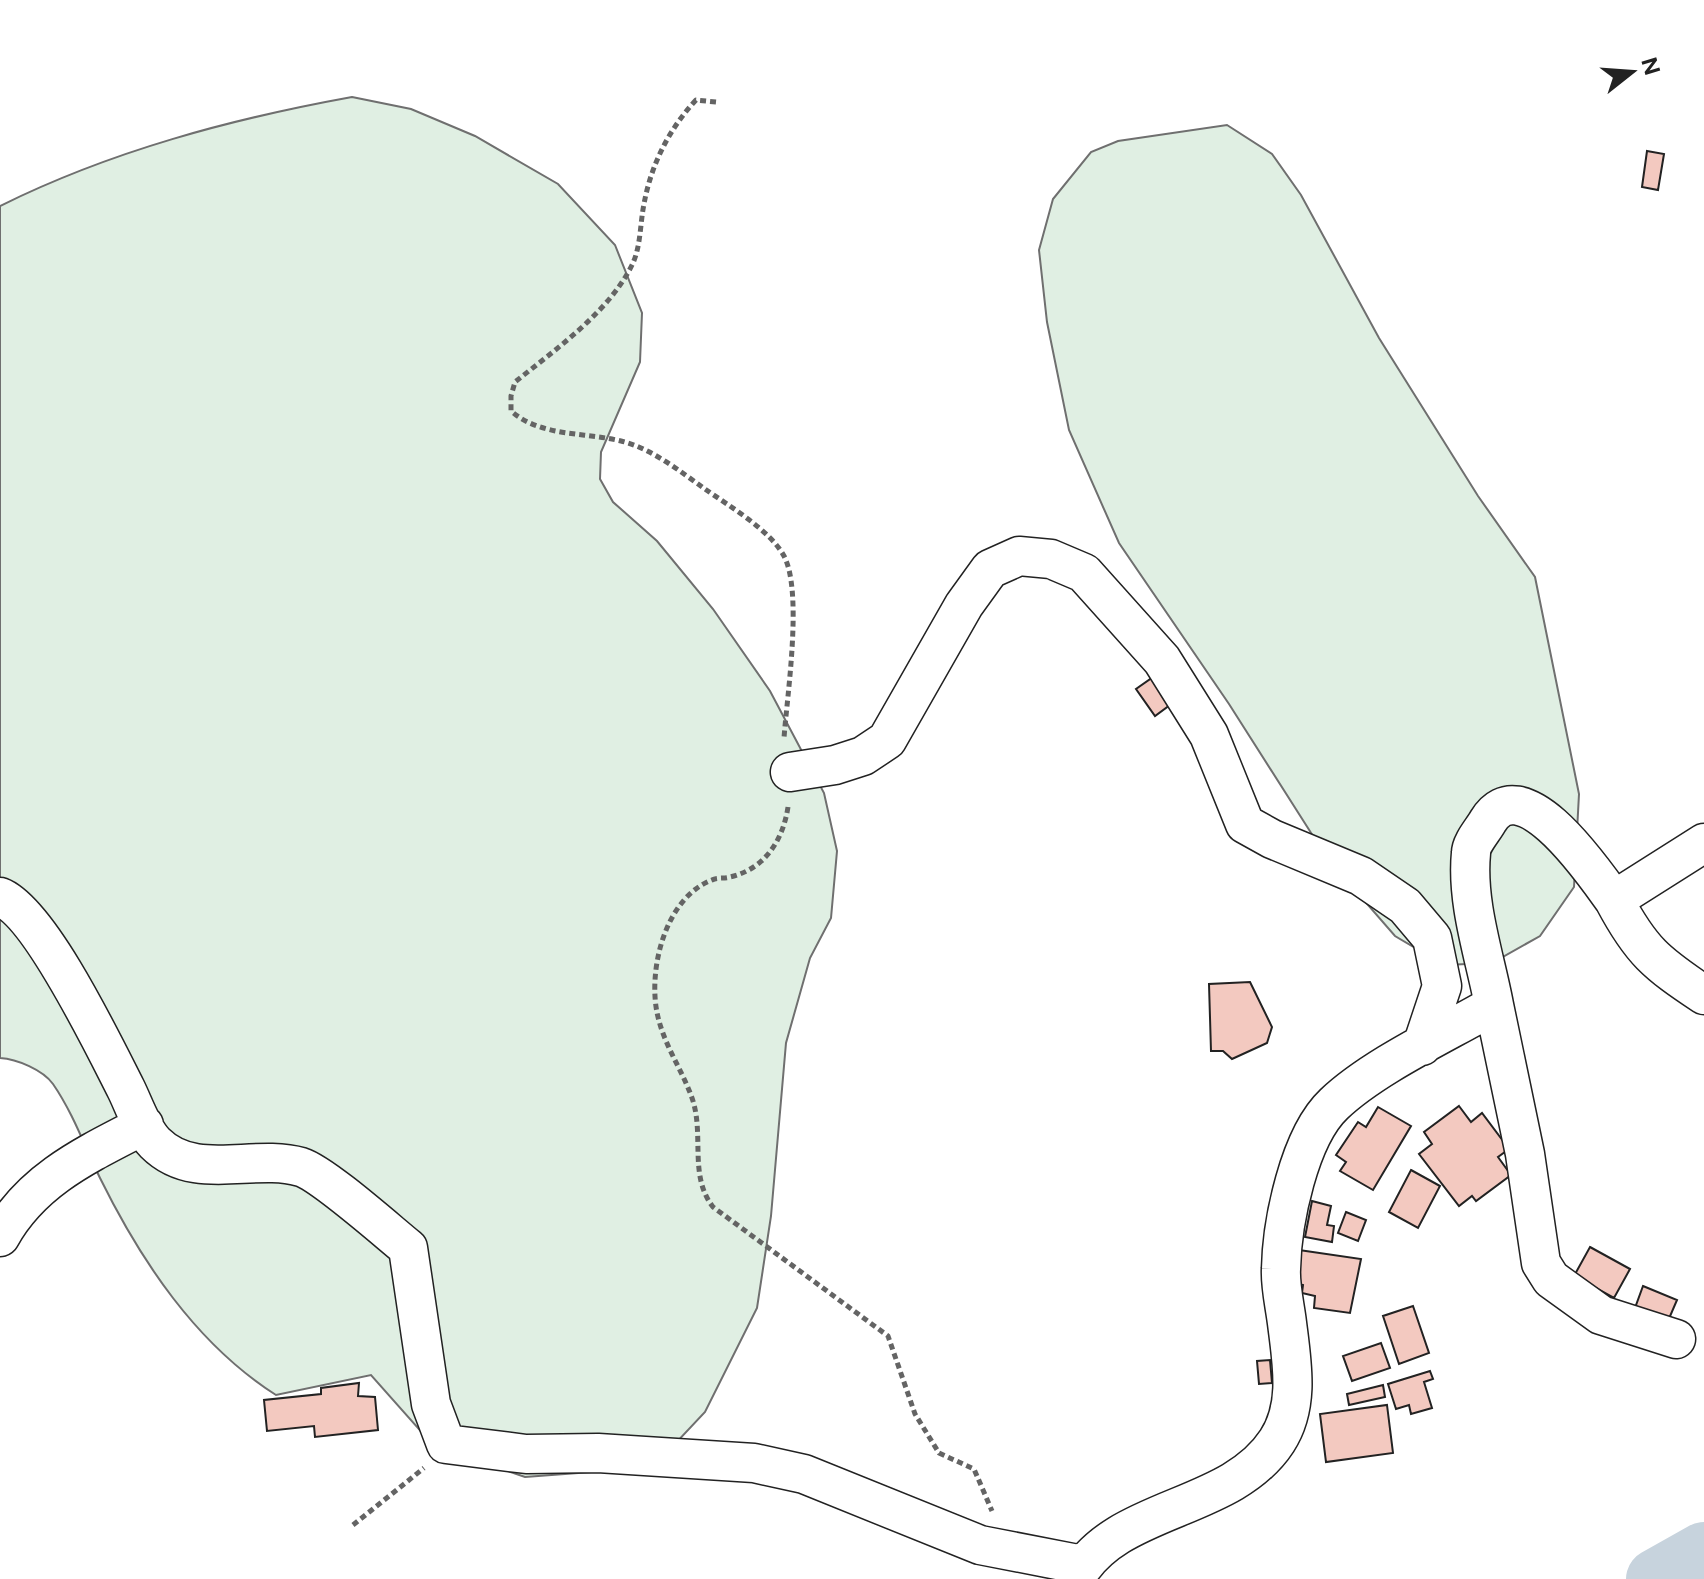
<svg xmlns="http://www.w3.org/2000/svg" width="1704" height="1579" font-family="Figtree,sans-serif">
<style>
.green{fill:#e0efe3;stroke:#6f6f6f;stroke-width:2}
.lines{fill:none;stroke-linecap:round;stroke-linejoin:round}
.river{stroke:#c7d3dd;stroke-width:60}
.building{fill:#f3c9c0;stroke:#222;stroke-width:2}
.minor-casing{stroke:#222;stroke-width:41}
.path{stroke:#646464;stroke-width:5;stroke-dasharray:6 4;stroke-linecap:butt}
.minor{stroke:#fff;stroke-width:38}
</style>
<rect width="100%" height="100%" fill="#fff"/>
<path class="green" d="M352,97L411,109L475,136L558,184L615,245L642,313L640,362L601,452L600,479L613,502L657,541L713,609L770,691L824,793L837,851L831,918L810,958L786,1043L771,1216L757,1308L705,1412L674,1445L605,1471L525,1477L433,1445L371,1375L276,1395C196,1344 141,1261 100,1178C85,1147 73,1113 53,1084C43,1070 17,1059 0,1058V206C111,151 231,119 352,97Z
M1227,125L1272,154L1301,195L1379,338L1478,496L1535,577L1579,794L1574,887L1540,936L1492,963L1444,965L1395,936L1327,858L1229,704L1119,543L1069,430L1047,322L1039,250L1053,199L1091,152L1118,141Z"/>
<g class="lines">
<path class="river" d="M1656,1579L1704,1552"/>
</g>
<path class="building" d="M1647,151L1664,154L1658,190L1642,187Z
M1156,675L1174,702L1155,716L1136,689Z
M1250,982L1272,1027L1267,1043L1232,1059L1223,1051H1211L1209,984Z
M1459,1106L1471,1122L1482,1113L1509,1149L1498,1157L1511,1175L1476,1201L1472,1196L1459,1206L1419,1154L1432,1144L1424,1132Z
M1378,1107L1411,1126L1373,1190L1340,1171L1346,1162L1336,1155L1358,1122L1366,1127Z
M1411,1170L1440,1186L1418,1228L1389,1212Z
M1312,1201L1331,1206L1327,1225L1334,1226L1332,1242L1305,1237Z
M1346,1212L1366,1220L1358,1241L1338,1233Z
M1590,1247L1630,1269L1614,1298L1574,1276Z
M1299,1250L1361,1259L1350,1313L1314,1308L1315,1296L1302,1293L1303,1285L1294,1283Z
M1643,1286L1677,1300L1668,1321L1635,1308Z
M1413,1306L1429,1353L1399,1364L1383,1316Z
M1381,1343L1390,1368L1352,1381L1343,1356Z
M1270,1360L1272,1383L1259,1384L1257,1361Z
M1430,1371L1433,1379L1424,1382L1432,1408L1411,1414L1409,1405L1396,1409L1388,1384Z
M359,1383L358,1396L375,1397L378,1430L315,1437L314,1426L267,1431L264,1400L321,1394V1388Z
M1383,1385L1385,1397L1349,1405L1347,1394Z
M1387,1405L1393,1453L1326,1462L1320,1414Z"/>
<g class="lines">
<g class="minor-casing">
<path id="minor" d="M790,772L835,765L863,756L887,740L964,605L990,569L1019,556L1051,559L1084,573L1162,660L1209,735L1245,824L1272,839L1361,876L1405,906L1432,938L1442,986L1422,1046
M0,897C40,912 105,1048 126,1089C134,1105 142,1130 155,1143C195,1183 253,1153 301,1167C323,1174 387,1231 408,1248L431,1404L446,1444L526,1454L598,1453L754,1463L804,1474L980,1545L1083,1565
M1614,900C1641,951 1656,963 1704,995
M1494,1005L1525,1154L1541,1263L1551,1279L1601,1315L1676,1339
M0,1237C32,1179 88,1154 144,1125
M1075,1579C1116,1504 1230,1513 1277,1441C1300,1406 1292,1363 1287,1323C1285,1306 1280,1286 1281,1269C1282,1222 1299,1137 1334,1104C1374,1066 1446,1033 1494,1005C1485,957 1466,903 1471,853C1471,843 1483,830 1488,821C1522,765 1595,874 1614,900L1704,843"/>
</g>
<path class="path" d="M716,102L696,100C669,129 651,165 644,204C640,223 641,247 632,265C609,312 556,349 515,382L511,396V411C541,437 584,432 621,441C651,448 681,472 705,489C729,506 770,530 784,556C803,592 787,696 784,738
M788,807C783,840 765,869 730,877C724,879 717,877 712,880C664,898 647,973 658,1017C665,1047 684,1073 693,1101C704,1137 689,1176 713,1207L888,1336L915,1414L939,1453L974,1469L992,1511
M353,1525L424,1468"/>
<use href="#minor" class="minor"/>
</g>
<g transform="translate(1632 72) rotate(73)" stroke="#ffffff" stroke-width="6" paint-order="stroke">
<path d="M0-6L14 30L0 20L-14 30Z" fill="#222222"/>
<text y="-12" font-size="22" font-weight="bold" text-anchor="middle" fill="#222222">N</text>
</g>
</svg>
